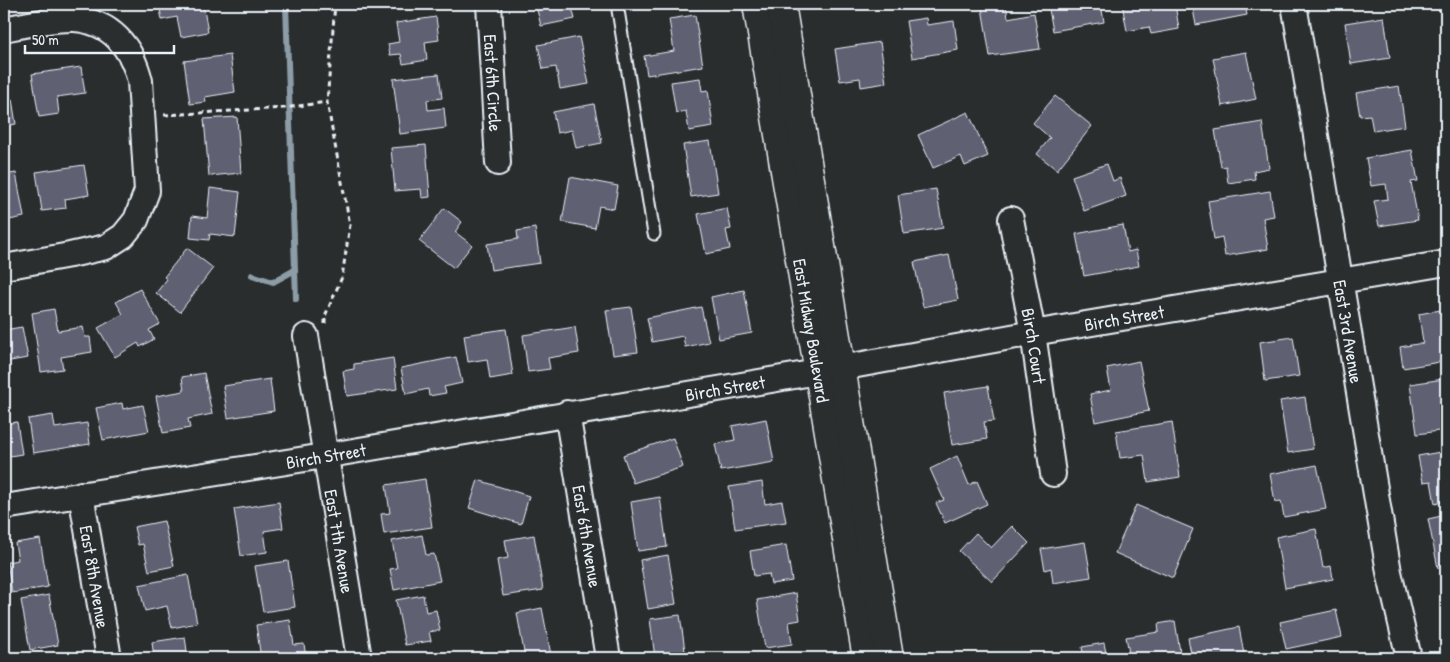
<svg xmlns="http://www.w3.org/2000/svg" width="1450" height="662" font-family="'Patrick Hand',sans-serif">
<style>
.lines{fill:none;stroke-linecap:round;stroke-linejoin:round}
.stream{stroke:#8c9da8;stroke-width:6}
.building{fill:#616073;stroke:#e8f1f8}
.lane-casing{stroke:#e8f1f8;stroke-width:15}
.street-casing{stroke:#e8f1f8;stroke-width:28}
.secondary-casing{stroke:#e8f1f8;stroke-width:31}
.path{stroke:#e8f1f8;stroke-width:3;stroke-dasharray:5 4;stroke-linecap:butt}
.lane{stroke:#2a2d2e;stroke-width:11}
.street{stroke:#2a2d2e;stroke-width:24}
.secondary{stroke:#2a2d2e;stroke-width:28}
.labels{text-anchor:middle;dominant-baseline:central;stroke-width:4.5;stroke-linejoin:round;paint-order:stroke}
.street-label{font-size:18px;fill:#e8f1f8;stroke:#2a2d2e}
</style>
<rect width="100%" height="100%" fill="#2a2d2e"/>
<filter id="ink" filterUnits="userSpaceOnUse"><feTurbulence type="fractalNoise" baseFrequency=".02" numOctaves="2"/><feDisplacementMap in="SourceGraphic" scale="10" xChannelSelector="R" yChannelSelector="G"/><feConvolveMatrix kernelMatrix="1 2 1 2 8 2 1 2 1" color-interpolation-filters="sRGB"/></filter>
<g filter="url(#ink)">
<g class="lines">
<path class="stream" d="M286,4L296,299
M252,275L273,282L295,270"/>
</g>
<path class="building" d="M159,4H203L208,32L181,37L177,17L162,20Z
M542,4H571L575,19L541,26L536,6Z
M1006,4L1008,18L1034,13L1040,49L990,56L982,8Z
M1048,4H1101L1104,22L1053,31Z
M1122,4H1175L1179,29L1151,34L1149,27L1127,31Z
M1192,4H1245L1247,15L1196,25Z
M1342,4H1377L1342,9Z
M695,15L703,66L647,75L644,56L674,51L669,19Z
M436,17L439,40L425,42L427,60L403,64L401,54L390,55L388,44L399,42L396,23Z
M1384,17L1390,58L1351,64L1345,23Z
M926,18L927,25L954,21L958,50L912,58L906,21Z
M579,37L589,84L560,89L556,67L543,69L538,45Z
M880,42L886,83L861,87L860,78L840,81L835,49Z
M1246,52L1256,99L1222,106L1213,58Z
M230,55L235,92L205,97L206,102L190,104L184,61Z
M81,67L85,93L57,97L59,114L39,117L32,74Z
M439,74L442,98L427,100L428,110L444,108L446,128L400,134L393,79Z
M700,78L702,91L708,90L713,127L689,131L686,111L676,113L671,82Z
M1399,86L1405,126L1373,131L1370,115L1360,116L1356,93Z
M1055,96L1092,126L1057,170L1037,154L1050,138L1033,123Z
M12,99L16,124L4,126V100Z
M594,104L602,143L576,148L572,130L557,133L553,112Z
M968,112L988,156L965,166L961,156L933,168L918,135Z
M237,117L241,173L209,176L204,119Z
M1262,122L1269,168L1254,171L1255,179L1228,183L1226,166L1221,167L1215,130Z
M710,141L718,193L691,197L683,145Z
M426,145L430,197L422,198L421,189L395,191L391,148Z
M1412,150L1418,181L1411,182L1418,220L1379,226L1374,201L1388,199L1386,184L1371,186L1366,158Z
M1107,164L1113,181L1120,178L1126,196L1084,211L1072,176Z
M84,165L89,195L65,199L66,208L42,211L36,172Z
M16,173L24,217L4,221V175Z
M570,177L618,186L614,209L599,206L595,228L562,222Z
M210,188L240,192L235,237L210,234L209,240L190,238L192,216L207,218Z
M936,189L943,228L904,234L898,195Z
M1270,191L1274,216L1263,218L1268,249L1225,256L1222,237L1214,239L1208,201Z
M444,208L462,222L455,232L472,245L454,268L419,241Z
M727,208L731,229L726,230L730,249L706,254L698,214Z
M1123,225L1128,252L1136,250L1139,266L1084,276L1076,234Z
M535,228L540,263L491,270L487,244L518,239L517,231Z
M187,248L213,268L180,312L156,293L167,279L164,277Z
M949,255L958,300L923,307L914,262Z
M140,289L160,324L149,330L154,339L140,347L138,343L115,357L98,328L123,314L116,302Z
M744,290L752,333L719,339L711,297Z
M631,307L638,352L613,355L606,310Z
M701,307L709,342L685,347L683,336L652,342L647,318Z
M54,309L58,331L83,327L85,337H90L92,352L61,357L63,369L41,372L32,313Z
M1446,309V361L1403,368L1400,347L1423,343L1419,314Z
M22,327L28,358L4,362V330Z
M575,327L579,353L548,358L550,369L528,372L523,335Z
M506,329L513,375L490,379L487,359L468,362L464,335Z
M1293,337L1299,376L1265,381L1260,342Z
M456,357L462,383L444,387L446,393L429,396L428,389L406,394L401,368Z
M393,358L397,389L347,396L343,371L354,369V364Z
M1139,361L1149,411L1095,422L1090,394L1111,390L1107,368Z
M204,373L212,414L188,419L190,428L163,433L156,396L184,391L182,377Z
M270,379L274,411L228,418L223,386Z
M1444,379L1446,394V430L1417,434L1410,384Z
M988,386L994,421L984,422L987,439L952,445L944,393Z
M1305,397L1313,449L1288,453L1280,401Z
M122,403L123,409L143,405L149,431L103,440L96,408Z
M53,415L55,428L87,423L90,444L33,453L28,419Z
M766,419L774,462L721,471L715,444L735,440L732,426Z
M17,422L22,454L4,457V424Z
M1172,422L1180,477L1148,482L1144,455L1120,458L1116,431Z
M673,438L683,467L633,483L623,455Z
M1446,451V501L1435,504L1431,481L1423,482L1418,456Z
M957,456L969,485L977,481L987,504L945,523L936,503L944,500L930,469Z
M1317,465L1326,509L1284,517L1281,501L1275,502L1270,474Z
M425,479L432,527L384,534L381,514L390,513L386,485Z
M478,480L529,496L521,524L469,508Z
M762,482L765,504L782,501L786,522L735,529L729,487Z
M660,497L667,547L638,551L631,502Z
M279,502L283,528L264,531L267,552L241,556L234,509Z
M1136,505L1193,529L1173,578L1115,553Z
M1446,515V566L1438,568L1428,519Z
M164,521L174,566L149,571L143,544L138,545L134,527Z
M1012,526L1029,543L992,582L959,551L976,533L991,548Z
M1316,529L1323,568L1331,566L1333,579L1285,588L1276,537Z
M422,535L426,555L434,554L440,581L394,590L390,569L397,568L392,541Z
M534,535L543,590L503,596L497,560L508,558L505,540Z
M40,539L48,587L12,593L7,562L18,560L15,543Z
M1085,542L1091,577L1053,583L1051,568L1045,570L1041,549Z
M786,545L792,581L771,584L769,574L754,576L750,551Z
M668,555L676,604L648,609L640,560Z
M288,561L295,607L263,612L255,566Z
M188,575L197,623L172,628L167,606L145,611L139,585Z
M796,593L800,620L789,622L792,644L765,648L757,600Z
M49,595L58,645L30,650L21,600Z
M423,595L426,612L436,610L440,630L429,632L431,641L405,645L396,600Z
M542,608L551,655L525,658L517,613Z
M1336,610L1342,637L1286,649L1280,622Z
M680,615L686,658H655L650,619Z
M290,620L294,645L304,644L306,658H261L256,625Z
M1175,621L1181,658H1130L1126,637L1159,632L1158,624Z
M1239,627L1244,654L1223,658H1192L1188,638Z
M185,637L188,658H154L152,642Z
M1104,643L1106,653L1115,652L1116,658H1080H1084L1082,647Z"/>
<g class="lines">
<g class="lane-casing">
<path id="lane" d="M617,4L654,234"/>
</g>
<g class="street-casing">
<g id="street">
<path id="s1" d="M489,4L498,163"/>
<path id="s2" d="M1294,4L1389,572L1409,658"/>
<path d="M4,29C23,25 55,18 74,19C110,21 132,47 140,81L147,191L136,220L123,236L106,247L70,255L4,267"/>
<path id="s3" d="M1011,219L1033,333L1053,474"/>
<path id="s4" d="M306,336L359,658"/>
<path id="s5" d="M567,413L608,658"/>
<path id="s6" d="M81,494L109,658"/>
<path id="s7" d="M4,507L324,456L841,368L1033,333L1446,263"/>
</g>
</g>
<g class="secondary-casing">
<g id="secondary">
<path id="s8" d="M757,4L867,658"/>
<path d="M781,4L889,658"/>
</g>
</g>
<path class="path" d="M336,6L354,4
M164,115L284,108L327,102
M325,324V316L342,277L350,225L327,102L335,4"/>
<use href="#lane" class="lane"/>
<use href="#street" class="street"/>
<use href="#secondary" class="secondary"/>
</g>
</g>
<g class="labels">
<g class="street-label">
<text stroke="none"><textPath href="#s1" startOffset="79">East 6th Circle</textPath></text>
<text stroke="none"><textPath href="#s7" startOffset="1136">Birch Street</textPath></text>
<text stroke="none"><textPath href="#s8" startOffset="331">East Midway Boulevard</textPath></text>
<text stroke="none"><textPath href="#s2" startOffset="332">East 3rd Avenue</textPath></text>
<text stroke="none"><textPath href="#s3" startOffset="129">Birch Court</textPath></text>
<text stroke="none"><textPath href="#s7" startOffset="731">Birch Street</textPath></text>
<text stroke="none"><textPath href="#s7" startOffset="326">Birch Street</textPath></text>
<text stroke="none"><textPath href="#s5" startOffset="125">East 6th Avenue</textPath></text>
<text stroke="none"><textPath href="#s4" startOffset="208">East 7th Avenue</textPath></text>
<text stroke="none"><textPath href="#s6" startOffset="84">East 8th Avenue</textPath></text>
</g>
</g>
<rect width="1450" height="662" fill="none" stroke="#2a2d2e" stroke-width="20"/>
<rect x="10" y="10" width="1430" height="642" fill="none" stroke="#e8f1f8" stroke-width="2" filter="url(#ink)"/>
<path d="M25 45v8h149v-8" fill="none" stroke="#e8f1f8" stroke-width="2.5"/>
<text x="32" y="45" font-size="15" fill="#e8f1f8" stroke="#2a2d2e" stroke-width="4" paint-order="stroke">50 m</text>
</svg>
